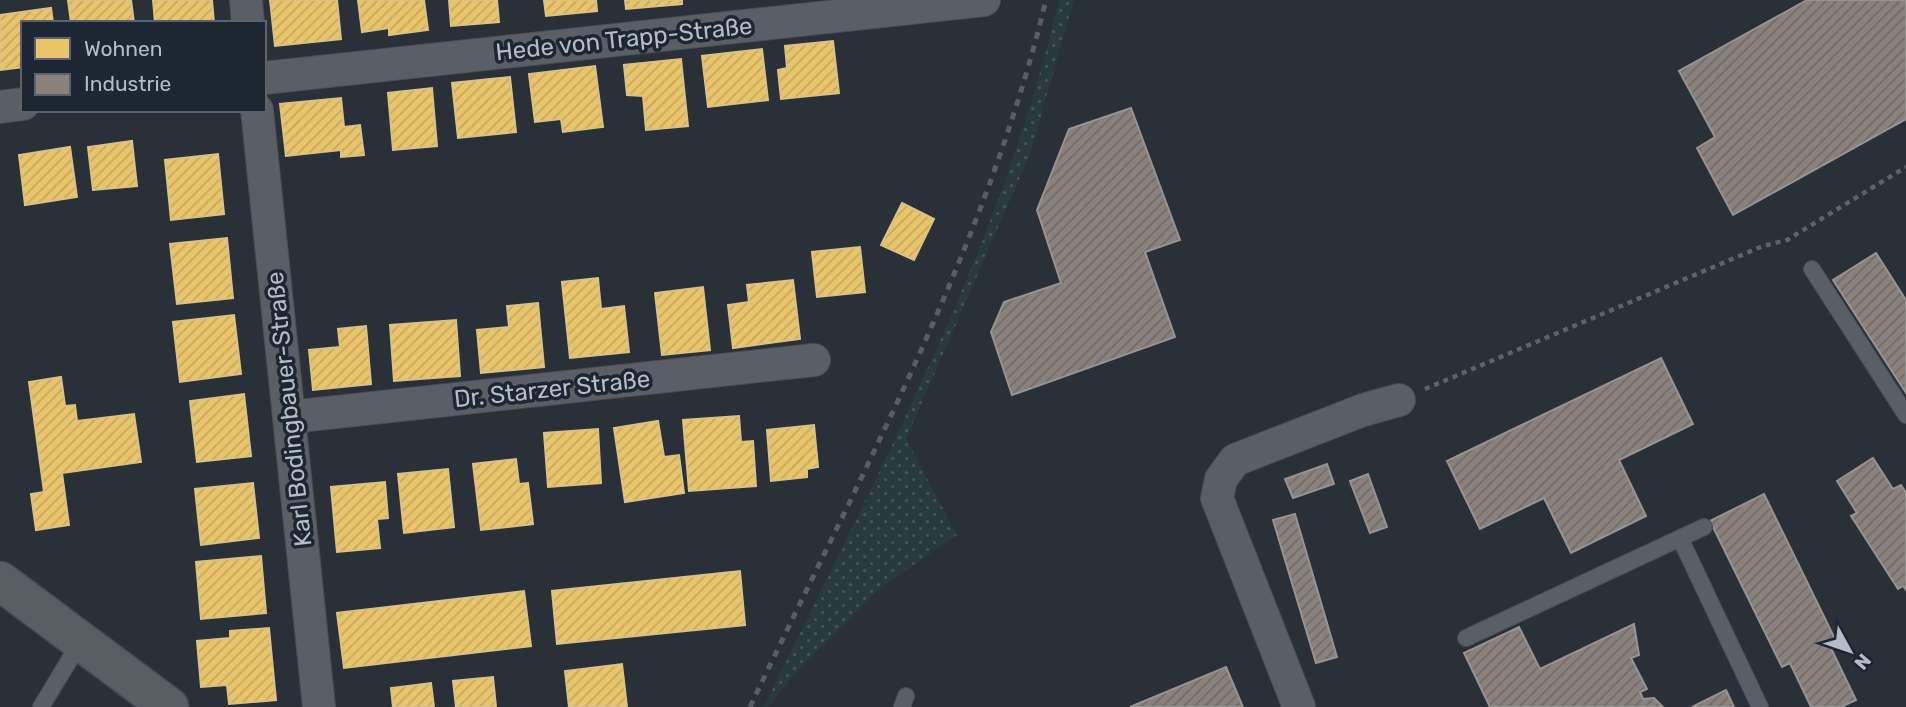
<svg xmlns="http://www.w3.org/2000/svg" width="1906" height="707" font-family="Rubik,sans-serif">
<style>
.grass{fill:url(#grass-dots)}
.homes{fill:url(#homes-hatch);stroke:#d9c286;stroke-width:2}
.industry{fill:url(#industry-hatch);stroke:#979393;stroke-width:2}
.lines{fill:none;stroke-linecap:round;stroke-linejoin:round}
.lane-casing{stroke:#484c53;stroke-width:18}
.street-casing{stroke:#484c53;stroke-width:34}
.secondary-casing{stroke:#484c53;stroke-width:41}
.path{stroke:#5d636a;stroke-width:4.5;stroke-dasharray:5 5;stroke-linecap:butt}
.lane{stroke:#5a5e66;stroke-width:16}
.street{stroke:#5a5e66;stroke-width:32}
.secondary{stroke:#595d64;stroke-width:38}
.rail{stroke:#595d64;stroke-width:5;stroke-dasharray:7 7;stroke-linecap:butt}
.labels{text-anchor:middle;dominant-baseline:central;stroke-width:7;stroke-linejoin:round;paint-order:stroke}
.street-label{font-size:24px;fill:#b4bcc9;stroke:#1d2633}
</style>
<defs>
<pattern id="grass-dots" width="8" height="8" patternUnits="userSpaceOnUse" patternTransform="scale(1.75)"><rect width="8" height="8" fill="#273a3e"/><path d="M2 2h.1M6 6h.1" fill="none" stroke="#445559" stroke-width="1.8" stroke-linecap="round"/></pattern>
<pattern id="homes-hatch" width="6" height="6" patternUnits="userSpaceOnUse" patternTransform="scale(1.75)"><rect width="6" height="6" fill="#e9c46a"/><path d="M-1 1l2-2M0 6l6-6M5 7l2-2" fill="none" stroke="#c5a861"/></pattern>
<pattern id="industry-hatch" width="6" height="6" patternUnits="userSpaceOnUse" patternTransform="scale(1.75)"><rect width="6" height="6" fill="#8a817c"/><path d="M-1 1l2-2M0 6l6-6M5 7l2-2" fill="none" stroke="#716b69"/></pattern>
</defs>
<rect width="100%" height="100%" fill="#2a3038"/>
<path class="grass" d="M1059,0H1074L1030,154L906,439L957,535L880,588L799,669L768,707H764C874,478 1001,250 1059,0Z"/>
<path class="homes" d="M68,0H131L134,23H71Z
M153,0H212L214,23H155Z
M270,0H337L341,39L275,46Z
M358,0H424L428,30L389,35V28L362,32Z
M449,0H497L499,22L451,26Z
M544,0H596L597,11L546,16Z
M625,0H682V4L626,9Z
M51,8L53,23H23V67L0,70V15Z
M833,41L839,93L781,99L778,70L787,68L785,46Z
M762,49L768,100L708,107L702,56Z
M681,59L688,126L646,130L643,96L627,95L624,65Z
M595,66L603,127L563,132L561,119L535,122L529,74Z
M510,77L516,132L458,138L452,83Z
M432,88L437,146L393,150L388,93Z
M341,98L344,127L360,125L364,155L341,157V150L286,156L280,104Z
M132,141L137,186L93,190L88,147Z
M70,147L77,197L25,205L19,155Z
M218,154L224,214L171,220L165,160Z
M902,203L934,219L914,260L881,245Z
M227,238L233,298L177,304L170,244Z
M860,247L865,292L817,297L812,252Z
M598,278L601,309L624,306L629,352L570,358L562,282Z
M793,280L800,339L733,348L728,305L749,302L747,285Z
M703,287L710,350L662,355L655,293Z
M538,303L544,367L481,373L477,330L509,327L507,306Z
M234,315L241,374L180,382L173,322Z
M456,320L460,376L394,381L390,325Z
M366,326L371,384L313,390L309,350L340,347L338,329Z
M61,377L65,406L75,405L77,421L134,414L141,462L62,473L69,525L36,530L31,494L44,492L29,382Z
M244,394L251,456L197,462L190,401Z
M739,416L741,442L753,441L756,486L689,491L683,420Z
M658,421L664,457L679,455L684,493L625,502L614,428Z
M814,425L818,467L807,469V477L771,481L767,430Z
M598,429L601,483L548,487L544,433Z
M516,459L519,484L528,483L533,524L481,530L473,464Z
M448,469L454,527L404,533L398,474Z
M385,482L388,518L377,519L380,548L337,552L331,487Z
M253,483L259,538L201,545L195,489Z
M261,556L266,613L201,619L196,562Z
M740,571L745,625L557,644L552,591Z
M524,591L531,646L344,668L337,613Z
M269,628L276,700L229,704L227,685L201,687L197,641L230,638V631Z
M622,664L627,707H569L565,671Z
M493,677L496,707H456L453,681Z
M431,683L434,707H393L391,688Z"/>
<path class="industry" d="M1807,0H1906V119L1733,215L1697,148L1715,137L1679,71Z
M1131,108L1180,240L1145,252L1175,337L1012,395L991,332L1004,302L1061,283L1037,210L1069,129Z
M1876,253L1906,300V393L1833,280Z
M1661,358L1693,424L1619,460L1646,516L1571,553L1544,498L1480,529L1447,461Z
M1873,458L1893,489L1901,485L1906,493V590L1903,586L1898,589L1851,516L1857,513L1837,481Z
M1327,464L1334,484L1293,498L1285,479Z
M1368,474L1387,527L1370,533L1350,481Z
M1764,494L1836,641L1829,644L1856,700L1841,707H1811L1790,663L1782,667L1710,521Z
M1295,514L1337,657L1316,663L1273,520Z
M1634,624L1639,655L1631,658L1647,689L1640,692L1643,699L1654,698L1663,707H1490L1464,653L1519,627L1540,669Z
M1226,667L1243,707H1130Z
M1726,690L1734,707H1692Z"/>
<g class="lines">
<g class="lane-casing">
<path id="lane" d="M1812,269L1906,415
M1680,538L1760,707
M1466,638L1704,527
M41,707L81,641
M902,707L906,696"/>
</g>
<g class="street-casing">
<path id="street" d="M246,0L248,23
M264,78L984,0
M0,107L23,104
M257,110L319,707
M290,417L814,360
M1299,707L1217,498L1221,479L1235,460L1363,410L1399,400"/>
</g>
<g class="secondary-casing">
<path id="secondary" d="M0,581L169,707"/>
</g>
<path class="path" d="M1425,389L1763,246L1787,240L1906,167"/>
<use href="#lane" class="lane"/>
<use href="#street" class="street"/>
<use href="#secondary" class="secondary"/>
<path class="rail" d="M750,707C859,477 986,249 1046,0"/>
</g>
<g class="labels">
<g class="street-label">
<text transform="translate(624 39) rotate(-6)">Hede von Trapp-Straße</text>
<text transform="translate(552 389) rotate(-6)">Dr. Starzer Straße</text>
<text transform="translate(289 409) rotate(-96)">Karl Bodingbauer-Straße</text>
</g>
</g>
<rect x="21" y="21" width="245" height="91" fill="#1d2633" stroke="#59626f" stroke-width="2"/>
<rect x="35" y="38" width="35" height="21" fill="#e9c46a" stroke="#59626f" stroke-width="2"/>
<text x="84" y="56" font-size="21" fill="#b4bcc9">Wohnen</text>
<rect x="35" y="74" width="35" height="21" fill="#8a817c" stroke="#59626f" stroke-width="2"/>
<text x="84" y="91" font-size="21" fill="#b4bcc9">Industrie</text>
<g transform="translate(1850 651) rotate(130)" stroke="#1d2633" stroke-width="5" paint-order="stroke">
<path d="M0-5L12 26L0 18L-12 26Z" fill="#b4bcc9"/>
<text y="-10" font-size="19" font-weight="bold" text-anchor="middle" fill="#b4bcc9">N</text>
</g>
</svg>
